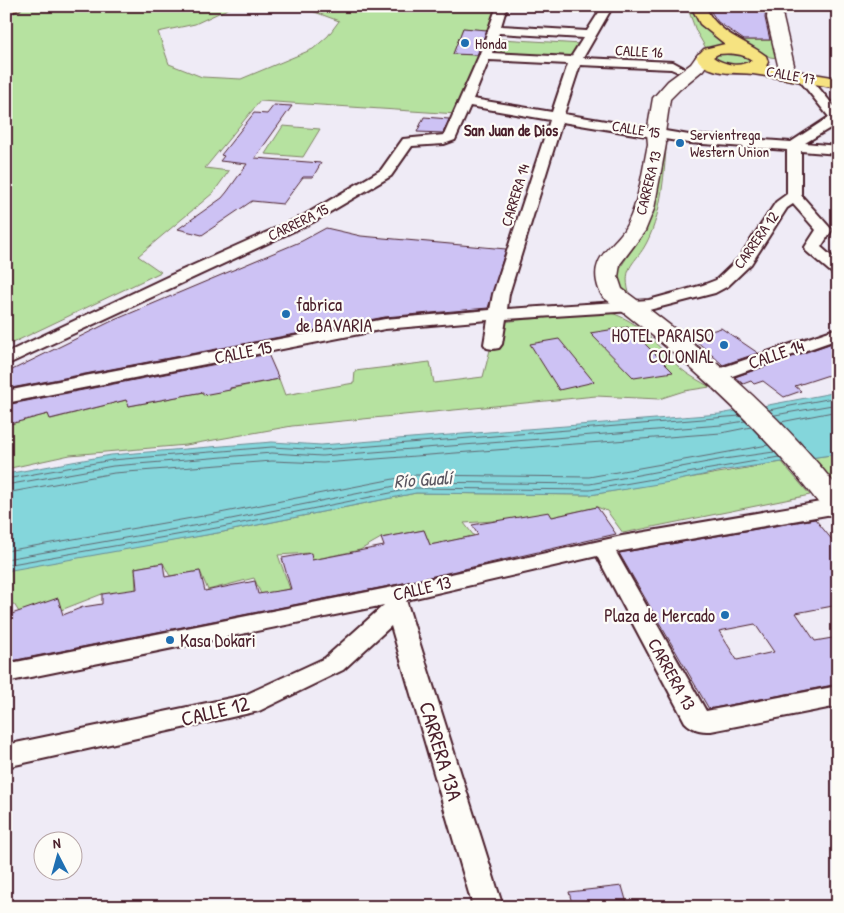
<svg xmlns="http://www.w3.org/2000/svg" width="844" height="913" font-family="'Patrick Hand',sans-serif">
<style>
.green{fill:#b6e2a0;stroke:#808066}
.water{fill:#84d6db;stroke:#6d8d95}
.lines{fill:none;stroke-linecap:round;stroke-linejoin:round}
.shore{stroke:#616871;stroke-width:1}
.building{fill:#cdc2f4;stroke:#4a1f2b;fill-rule:evenodd}
.street-casing{stroke:#4a1f2b;stroke-width:4}
.secondary-casing{stroke:#4a1f2b;stroke-width:3}
.highway-casing{stroke:#4a1f2b;stroke-width:3}
.street{fill:#fdfcf7;fill-rule:evenodd}
.secondary{fill:#fdfcf7;fill-rule:evenodd}
.highway{fill:#f6e381;fill-rule:evenodd}
.poi-dot{fill:#1f6fb2;stroke:#fdfcf7;stroke-width:2}
.labels{text-anchor:middle;dominant-baseline:central;stroke-width:4.5;stroke-linejoin:round;paint-order:stroke}
.far-poi-label{font-size:15px;fill:#4a1f2b;stroke:#fdfcf7;text-anchor:start}
.far-street-label{font-size:15px;fill:#4a1f2b;stroke:#fdfcf7}
.far-neighbourhood-label{font-size:16px;font-weight:bold;fill:#4a1f2b;stroke:#fdfcf7}
.poi-label{font-size:18px;fill:#4a1f2b;stroke:#fdfcf7;text-anchor:start}
.street-label{font-size:18px;fill:#4a1f2b;stroke:#fdfcf7}
.water-label{font-size:19px;font-style:italic;fill:#5b5660;stroke:#fdfcf7}
.near-street-label{font-size:21px;fill:#4a1f2b;stroke:#fdfcf7}
</style>
<rect width="100%" height="100%" fill="#efebf6"/>
<filter id="ink" filterUnits="userSpaceOnUse"><feTurbulence type="fractalNoise" baseFrequency=".02" numOctaves="2"/><feDisplacementMap in="SourceGraphic" scale="10" xChannelSelector="R" yChannelSelector="G"/><feConvolveMatrix kernelMatrix="1 2 1 2 8 2 1 2 1" color-interpolation-filters="sRGB"/></filter>
<g filter="url(#ink)">
<path class="green" d="M26,6H234L195,24L158,32L169,64L202,77L241,79L313,49L328,36L339,21L312,11V6H498L490,31L463,28L453,54L482,55L457,114L260,101L205,168L229,171L213,193L138,256L161,272L6,346V14Z
M687,6H695L735,48L707,50L696,31Z
M501,39L581,44L572,58L495,53Z
M738,40H774L777,58L770,57Z
M734,52L753,59L752,63L730,65L713,58L717,54Z
M283,126L320,129L303,157L265,154Z
M661,136L667,137C664,172 663,210 647,242C636,264 622,265 629,293H623L616,279C620,263 632,253 639,239C654,207 656,171 661,136Z
M608,312C643,322 655,345 680,368C689,376 700,381 710,387L684,391L659,399L596,396L292,426L186,445L70,455L6,469V425L48,414L51,419L126,400L129,406L203,392V394L279,379L285,395L354,383L355,371L430,362L434,383L483,377L497,323L519,320Z
M838,454V488L816,468L809,458Z
M782,462L810,495L623,533L607,511L597,507L552,517L464,523L474,536L430,545L424,530L381,538L360,550L312,560L310,553L278,555L290,589L261,594L254,578L208,590L200,571L170,576L163,563L135,568L137,619L102,594L61,610L19,612L14,604L6,605V571L20,567L223,532L416,493L590,495Z"/>
<path class="water" d="M838,392V454L726,470L670,482L590,495L416,493L223,532L6,571V474L111,455L272,442L321,445L720,414Z"/>
<g class="lines">
<path class="shore" d="M769,410L838,397
M775,415L838,404
M781,422L838,411
M6,479L112,460L272,447L322,450L740,416
M6,485L113,466L272,453L322,456L721,425L745,421
M6,493L114,473L272,461L323,463L721,433L751,427
M6,551L220,513L414,475L589,477L768,445
M6,559L221,521L415,482L590,484L724,459L774,452
M6,565L222,527L415,488L590,490L779,457"/>
</g>
<path class="building" d="M707,6H766L765,18L770,40H744L718,22Z
M463,28L487,30L477,55L453,54Z
M274,105L292,106L255,158L321,163L313,177H303L283,204L252,201L202,235L178,229L222,198L227,192L247,164L220,161L224,156L221,155L254,113L267,114Z
M424,117L449,119L443,133L417,132Z
M326,228L361,236L506,249L488,308L385,317L6,389V373L112,321L302,241Z
M628,327L673,372L634,378L590,333Z
M721,328L758,353L723,365L692,337Z
M559,339L594,382L559,390L530,344Z
M838,341V372L795,386L801,391L784,397L763,381L754,384L751,381L743,384L735,377Z
M268,354L279,379L230,388V390L203,395V392L129,406L126,400L50,419L48,414L6,425V405Z
M597,507L616,534L399,584L6,662V616L58,598L63,615L83,607L102,604V594L137,589L135,568L163,563L165,577L200,571L205,591L255,581L258,594L291,589L282,558L311,553L312,560L384,546L381,538L424,530L430,545L478,535L472,525L549,512L552,517Z
M815,519L838,547V605L796,613L815,641L838,637V684L709,709L619,553ZM755,624L774,652L737,660L719,631Z
M622,886L628,907H573L569,892Z"/>
<g class="lines">
<g class="street-casing">
<path id="street" d="M497,6H507L501,26L587,31L603,6H613L583,58L673,62L684,68L678,72L671,69L580,65L564,114L689,135L791,142L829,117L797,77L799,74H807L838,111L837,124L805,143L838,146V154L801,151V195L832,230L821,247L838,262V275L832,273L806,251L805,247L816,230L793,204L787,208L751,264L728,286L715,293L649,310L506,319L502,344L499,348L493,349L487,348L484,344L488,320L385,329L6,403V391L385,319L490,310L493,294L550,120L470,106L455,140L444,144L412,146L391,176L313,222L6,365V353L169,276L303,216L381,170L403,139L444,135L479,56ZM499,33L583,38L571,57L492,53ZM489,60L568,64L552,112L473,99ZM562,122L689,143L787,150V194L776,202L739,258L716,280L703,285L649,300L507,309L509,294Z
M838,328V339L721,380L715,381L709,380L706,376L709,372Z
M838,499V513L616,552L706,711L838,686V706L711,731C700,731 693,730 685,722L597,556L406,600L503,907H473L391,626L343,670L259,711L6,767V745L245,695L325,658L384,605L6,682V664L393,587L622,536Z"/>
</g>
<g class="secondary-casing">
<path id="secondary" d="M768,6H782L783,18L794,65L792,68H780L778,65L767,18Z
M704,52L710,54L712,57L703,70L680,89L670,99L665,133L666,144L654,209L645,231L620,264L618,277L622,289C701,347 777,410 838,488V517L828,515C764,430 688,360 603,297C597,288 594,274 598,264C602,251 617,241 624,230C639,205 642,172 648,144L647,133L653,98L668,81L691,64L698,54Z"/>
</g>
<g class="highway-casing">
<path id="highway" d="M6,6H22L20,9L6,14Z
M691,6H705C716,33 745,40 766,56L768,62L766,66L838,78V88C809,83 781,78 753,74C738,72 725,75 711,69C704,67 700,63 696,57L704,49L725,44L700,24ZM718,54C729,53 742,53 752,60C740,68 724,65 713,57Z"/>
</g>
<use href="#street" class="street"/>
<use href="#secondary" class="secondary"/>
<use href="#highway" class="highway"/>
</g>
</g>
<g class="poi-dot">
<circle cx="465" cy="43" r="5"/>
<circle cx="680" cy="143" r="5"/>
<circle cx="286" cy="314" r="5"/>
<circle cx="724" cy="345" r="5"/>
<circle cx="725" cy="615" r="5"/>
<circle cx="170" cy="640" r="5"/>
</g>
<g class="labels">
<g class="far-poi-label">
<text x="475" y="43">Honda</text>
<text x="690" y="134">Servientrega<tspan x="690" dy="17">Western Union</tspan></text>
</g>
<g class="far-street-label">
<text transform="translate(639 51) rotate(3)">CALLE 16</text>
<text transform="translate(791 75) rotate(10)">CALLE 17</text>
<text transform="translate(636 129) rotate(9)">CALLE 15</text>
<text transform="translate(648 183) rotate(-76)">CARRERA 13</text>
<text transform="translate(515 195) rotate(-73)">CARRERA 14</text>
<text transform="translate(298 222) rotate(-26)">CARRERA 15</text>
<text transform="translate(756 240) rotate(-55)">CARRERA 12</text>
</g>
<g class="far-neighbourhood-label">
<text x="511" y="130">San Juan de Dios</text>
</g>
<g class="poi-label">
<text x="296" y="304">fabrica<tspan x="296" dy="21">de BAVARIA</tspan></text>
<text x="714" y="335" text-anchor="end">HOTEL PARAISO<tspan x="714" dy="21">COLONIAL</tspan></text>
<text x="715" y="615" text-anchor="end">Plaza de Mercado</text>
<text x="180" y="640">Kasa Dokari</text>
</g>
<g class="street-label">
<text transform="translate(243 352) rotate(-11)">CALLE 15</text>
<text transform="translate(776 354) rotate(-19)">CALLE 14</text>
<text transform="translate(422 588) rotate(-13)">CALLE 13</text>
<text transform="translate(672 674) rotate(61)">CARRERA 13</text>
</g>
<g class="water-label">
<text transform="translate(423 479) rotate(-4)">Río Gualí</text>
</g>
<g class="near-street-label">
<text transform="translate(215 711) rotate(-14)">CALLE 12</text>
<text transform="translate(441 751) rotate(73)">CARRERA 13A</text>
</g>
</g>
<rect width="844" height="913" fill="none" stroke="#fdfcf7" stroke-width="25"/>
<rect x="12" y="12" width="819" height="888" fill="none" stroke="#4a1f2b" stroke-width="2" filter="url(#ink)"/>
<g transform="translate(58 856) rotate(354)"><circle r="24" fill="#fdfcf7" stroke="#b5a4a5"/>
<path d="M0-4L9 19L0 12L-9 19Z" fill="#1f6fb2"/>
<text y="-8" font-size="14" font-weight="bold" text-anchor="middle" fill="#4a1f2b">N</text>
</g>
</svg>
